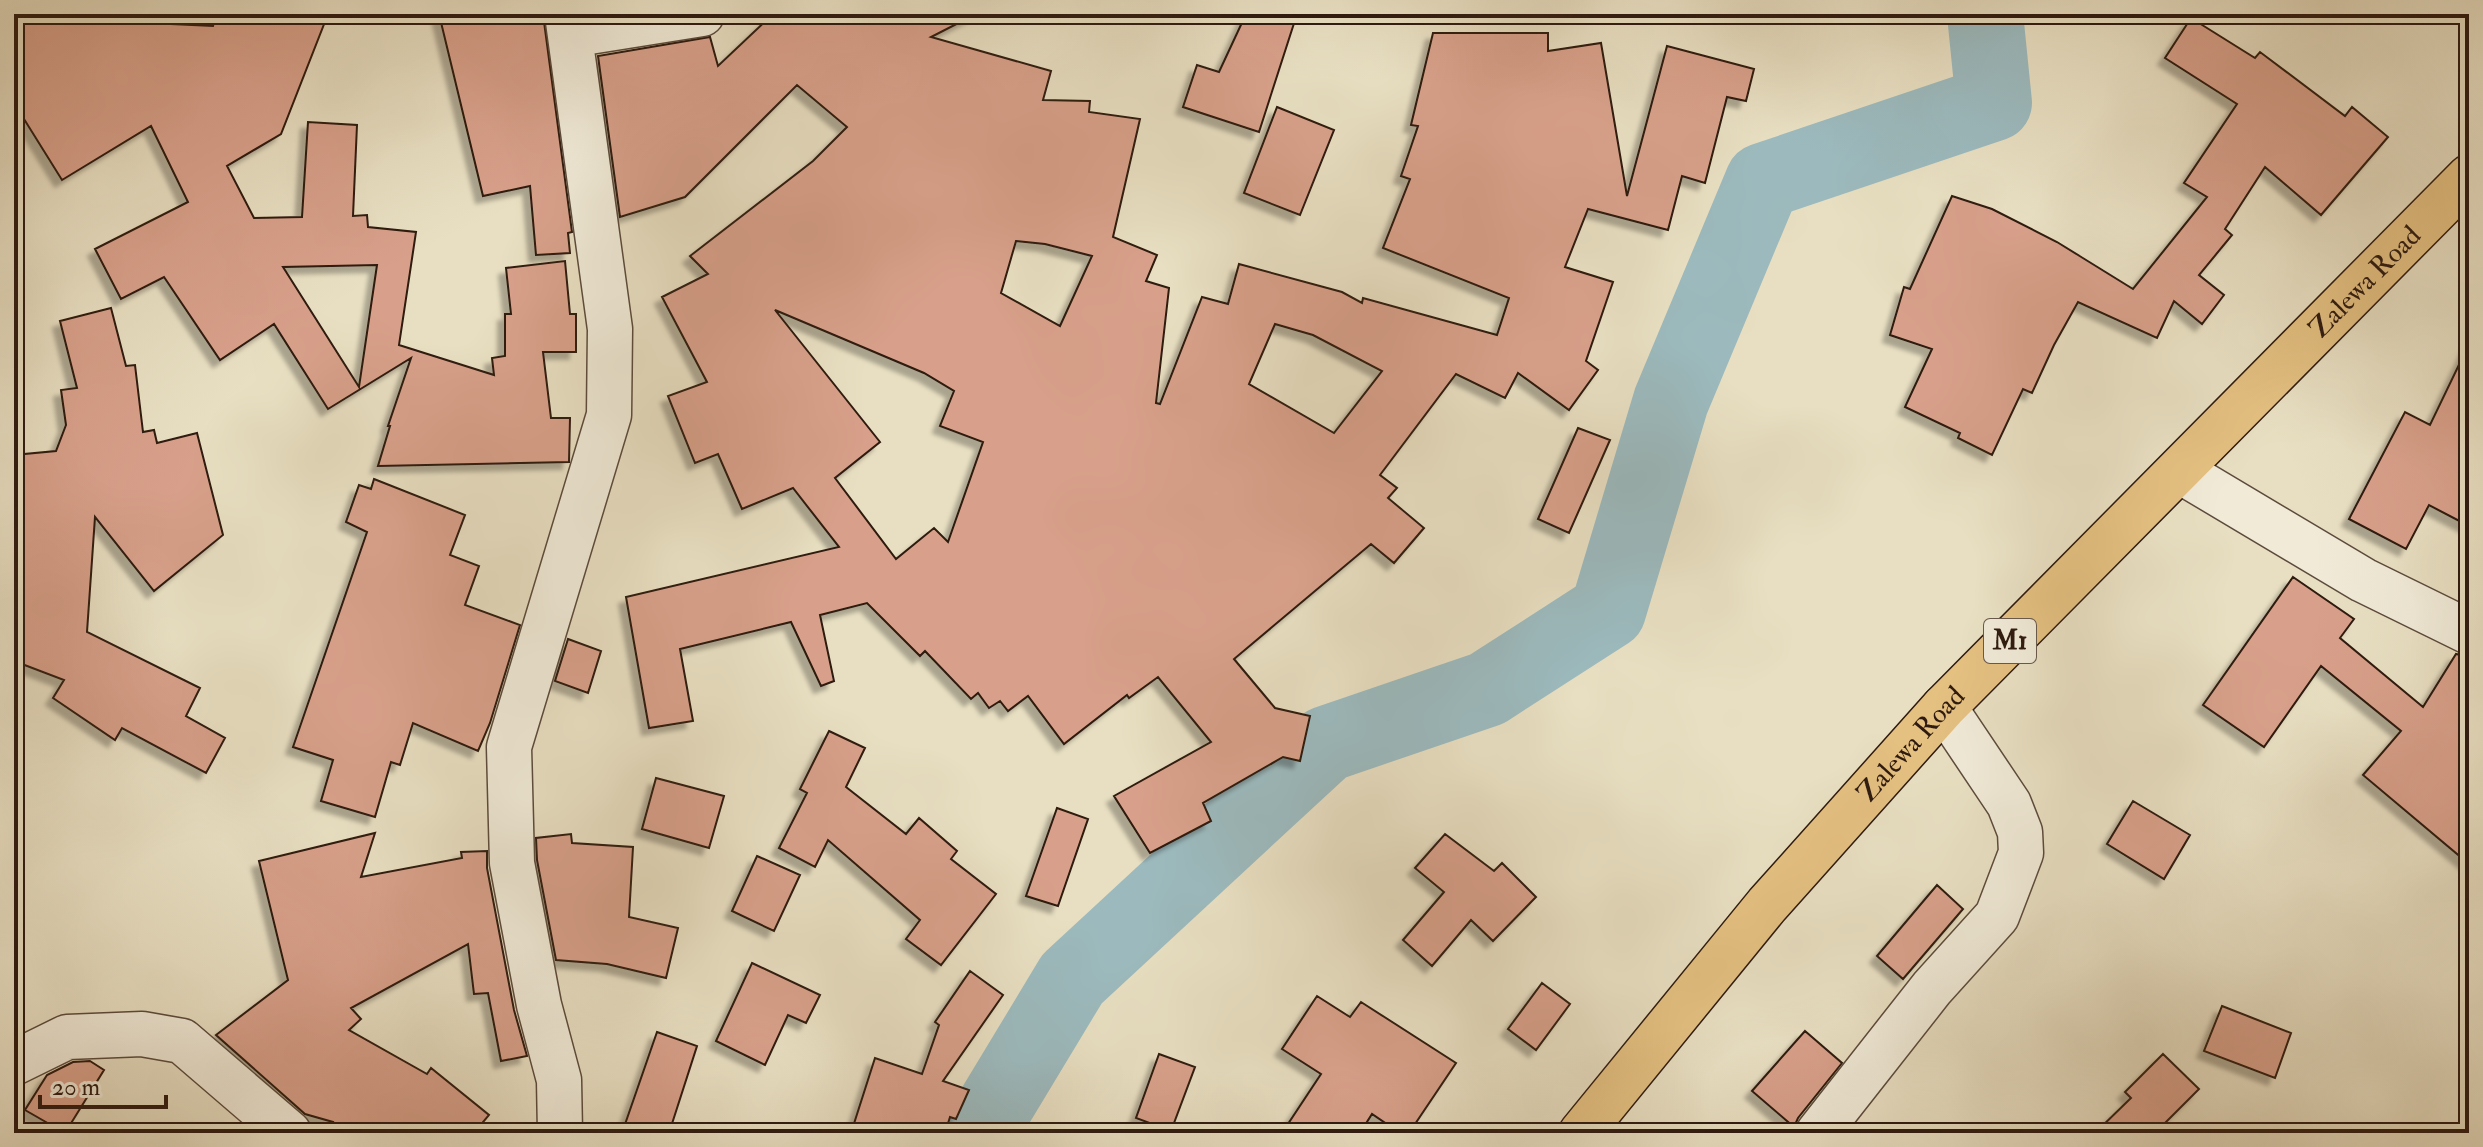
<svg xmlns="http://www.w3.org/2000/svg" width="2483" height="1147" font-family="'IM FELL Double Pica',serif">
<style>
.lines{fill:none;stroke-linecap:round;stroke-linejoin:round}
.river{stroke:#9cbabe;stroke-width:76}
.building{fill:#d8a08a;stroke:#2e1a10;stroke-width:2;fill-rule:evenodd;filter:url(#shadow)}
.minor-casing{stroke:#5c4b3c;stroke-width:47}
.highway-casing{stroke:#2e1a10;stroke-width:47}
.minor{stroke:#f0ead7;stroke-width:44}
.highway{stroke:#e4c081;stroke-width:44}
.labels{text-anchor:middle;dominant-baseline:central;stroke-width:8;stroke-linejoin:round;paint-order:stroke}
.shield{fill:#f0ead7;stroke:#68584c;stroke-width:2}
.shield-label{font-size:26px;font-weight:bold;fill:#2e1a10}
.street-label{font-size:28px;fill:#2e1a10;stroke:#f0ead7}
</style>
<defs>
<filter id="shadow"><feDropShadow dx="-7" dy="7" stdDeviation="2" flood-color="#0004"/></filter>
</defs>
<rect width="100%" height="100%" fill="#e8dfc2"/>
<filter id="stains"><feTurbulence type="fractalNoise" baseFrequency=".0025" numOctaves="4"/><feColorMatrix values="0 0 0 0 .2 0 0 0 0 .09 0 0 0 0 .02 0 0 0 .5 -.17"/></filter>
<radialGradient id="worn" r=".72"><stop offset=".6" stop-color="#630" stop-opacity="0"/><stop offset="1" stop-color="#630" stop-opacity=".3"/></radialGradient>
<g class="lines">
<path class="river" d="M979,1133L1072,979L1326,744L1487,689L1608,611L1671,401L1763,181L1994,103L1985,14"/>
</g>
<path class="building" d="M14,14H85L84,20L213,26L216,14H328L281,134L227,166L254,218L302,217L308,122L357,125L353,216L367,215L368,227L416,232L399,345L494,375L492,358L505,356V314H511L506,268L565,261L570,314H576V352H543L551,418H570L569,462L378,466L390,426H388L411,358L328,409L274,324L220,360L164,277L121,299L95,249L188,202L151,126L62,180L14,103ZM377,265L359,387L283,267Z
M439,14H543L572,232L568,233L570,253L536,255L530,186L483,196Z
M773,14H976L931,37L1051,71L1043,100L1090,101L1089,112L1140,119L1113,237L1157,255L1146,281L1169,288L1156,403L1160,404L1202,297L1228,304L1239,264L1342,292L1362,303L1363,298L1497,335L1509,298L1383,248L1410,179L1401,176L1418,126L1411,125L1433,33H1548V51L1601,43L1627,196L1667,46L1754,69L1746,101L1727,97L1705,183L1682,176L1668,230L1588,209L1565,267L1613,282L1586,361L1598,370L1569,410L1518,373L1505,398L1456,374L1380,475L1397,488L1388,498L1424,528L1394,563L1371,544L1234,659L1275,708L1310,716L1300,761L1283,757L1203,803L1211,821L1150,853L1114,796L1211,742L1158,677L1129,698L1127,695L1064,744L1028,696L1008,711L1000,701L989,708L978,693L971,699L925,651L920,656L867,603L820,615L834,681L821,686L791,622L680,649L693,721L649,728L626,597L839,547L793,488L742,509L718,454L695,463L668,396L707,382L662,297L708,274L690,256L813,161L847,127L797,85L685,197L620,217L598,56L710,37L718,66ZM1016,241L1045,244L1092,256L1060,326L1001,293ZM775,310L924,373L954,391L940,426L983,442L948,542L934,528L896,559L835,478L880,442ZM1275,324L1313,335L1382,371L1334,433L1249,384Z
M1246,14H1297L1259,132L1183,107L1197,65L1219,72Z
M2191,18L2255,58L2260,52L2345,116L2352,107L2388,137L2321,215L2265,167L2225,229L2232,235L2199,275L2224,295L2202,324L2174,301L2157,338L2078,302L2054,345L2032,393L2023,389L1992,455L1958,438L1960,433L1905,407L1932,349L1890,335L1904,287L1910,289L1952,196L1992,209L2057,242L2133,289L2207,197L2184,183L2237,104L2165,58Z
M1277,107L1334,130L1300,215L1244,193Z
M111,308L126,366L135,365L143,432L154,430L157,443L197,433L223,535L154,591L95,517L87,632L200,688L186,716L225,738L206,773L122,728L115,740L53,698L64,680L14,661V621L23,520L14,521V455L56,451L66,425L61,390L77,388L60,321Z
M2469,344V526L2429,505L2406,549L2349,519L2405,412L2430,425Z
M1578,428L1610,440L1569,533L1538,519Z
M374,479L465,515L450,555L479,566L465,605L520,625L490,723L478,751L413,723L400,765L391,762L375,817L321,801L333,760L293,747L367,532L346,522L359,485L371,489Z
M2293,577L2354,619L2340,638L2423,707L2456,654L2469,657V864L2363,775L2401,731L2321,666L2264,747L2203,705Z
M568,639L601,651L588,693L555,681Z
M829,731L865,748L846,787L906,834L919,818L957,851L951,859L996,894L941,965L906,939L920,920L828,840L815,867L779,848L807,793L800,789Z
M656,778L724,796L709,848L642,829Z
M2133,801L2190,835L2164,879L2107,844Z
M1057,808L1088,819L1058,906L1026,896Z
M375,833L361,877L462,858L461,852L487,851V868L514,1010L527,1056L501,1061L488,993L474,994L468,944L351,1008L361,1019L349,1030L427,1074L431,1068L489,1115L474,1133H329L333,1122L305,1114L216,1035L288,980L259,861Z
M571,834L572,843L633,847L629,917L678,928L666,978L607,964L556,960L537,860L536,838Z
M1445,834L1494,871L1502,863L1536,897L1493,941L1471,920L1432,966L1403,940L1444,892L1415,868Z
M757,856L800,875L774,931L732,911Z
M1937,885L1963,909L1903,979L1877,956Z
M752,963L820,995L806,1023L788,1015L765,1065L716,1041Z
M970,971L1003,995L943,1081L969,1090L956,1119L950,1117L945,1133H851L875,1058L922,1074L939,1025L935,1022Z
M1542,983L1570,1004L1536,1050L1508,1029Z
M1317,996L1350,1017L1361,1002L1456,1063L1409,1133H1400L1372,1114L1360,1133H1282L1321,1074L1282,1049Z
M2222,1006L2291,1033L2275,1078L2204,1051Z
M1805,1031L1842,1063L1798,1118L1794,1127L1752,1091Z
M657,1032L697,1046L669,1133H622Z
M1159,1054L1195,1067L1171,1131L1136,1118Z
M2163,1054L2199,1089L2155,1133H2095L2131,1098L2125,1092Z
M90,1061L104,1070L65,1133L25,1110L47,1075L73,1062Z"/>
<g class="lines">
<g class="minor-casing">
<path id="minor" d="M570,35L702,14
M2180,471L2363,580L2469,632
M14,1063L67,1037L142,1034L182,1041L289,1133
M560,1133L559,1080L539,1005L512,863L509,747L609,415L610,329L567,14
M1818,1133L1932,988L1997,916L2021,853L2020,832L2009,804L1944,707"/>
</g>
<g class="highway-casing">
<g id="highway">
<path id="s1" d="M1581,1133L1767,905L1944,707L2469,177"/>
</g>
</g>
<use href="#minor" class="minor"/>
<use href="#highway" class="highway"/>
</g>
<g class="labels">
<rect class="shield" x="1984" y="619" width="52" height="44" rx="6"/>
<g class="shield-label">
<text x="2010" y="641">M1</text>
</g>
<g class="street-label">
<text stroke="none"><textPath href="#s1" startOffset="1158">Zalewa Road</textPath></text>
<text stroke="none"><textPath href="#s1" startOffset="510">Zalewa Road</textPath></text>
</g>
</g>
<rect width="2483" height="1147" fill="none" stroke="#e8dfc2" stroke-width="48"/>
<rect x="16" y="16" width="2451" height="1115" fill="none" stroke="#2e1a10" stroke-width="4"/>
<rect x="24" y="24" width="2435" height="1099" fill="none" stroke="#2e1a10" stroke-width="2"/>
<path d="M40 1095v12h126v-12" fill="none" stroke="#2e1a10" stroke-width="4"/>
<text x="52" y="1095" font-size="24" fill="#2e1a10" stroke="#f0ead7" stroke-width="6" paint-order="stroke">20 m</text>
<rect width="100%" height="100%" filter="url(#stains)"/>
<rect width="100%" height="100%" fill="url(#worn)"/>
</svg>
